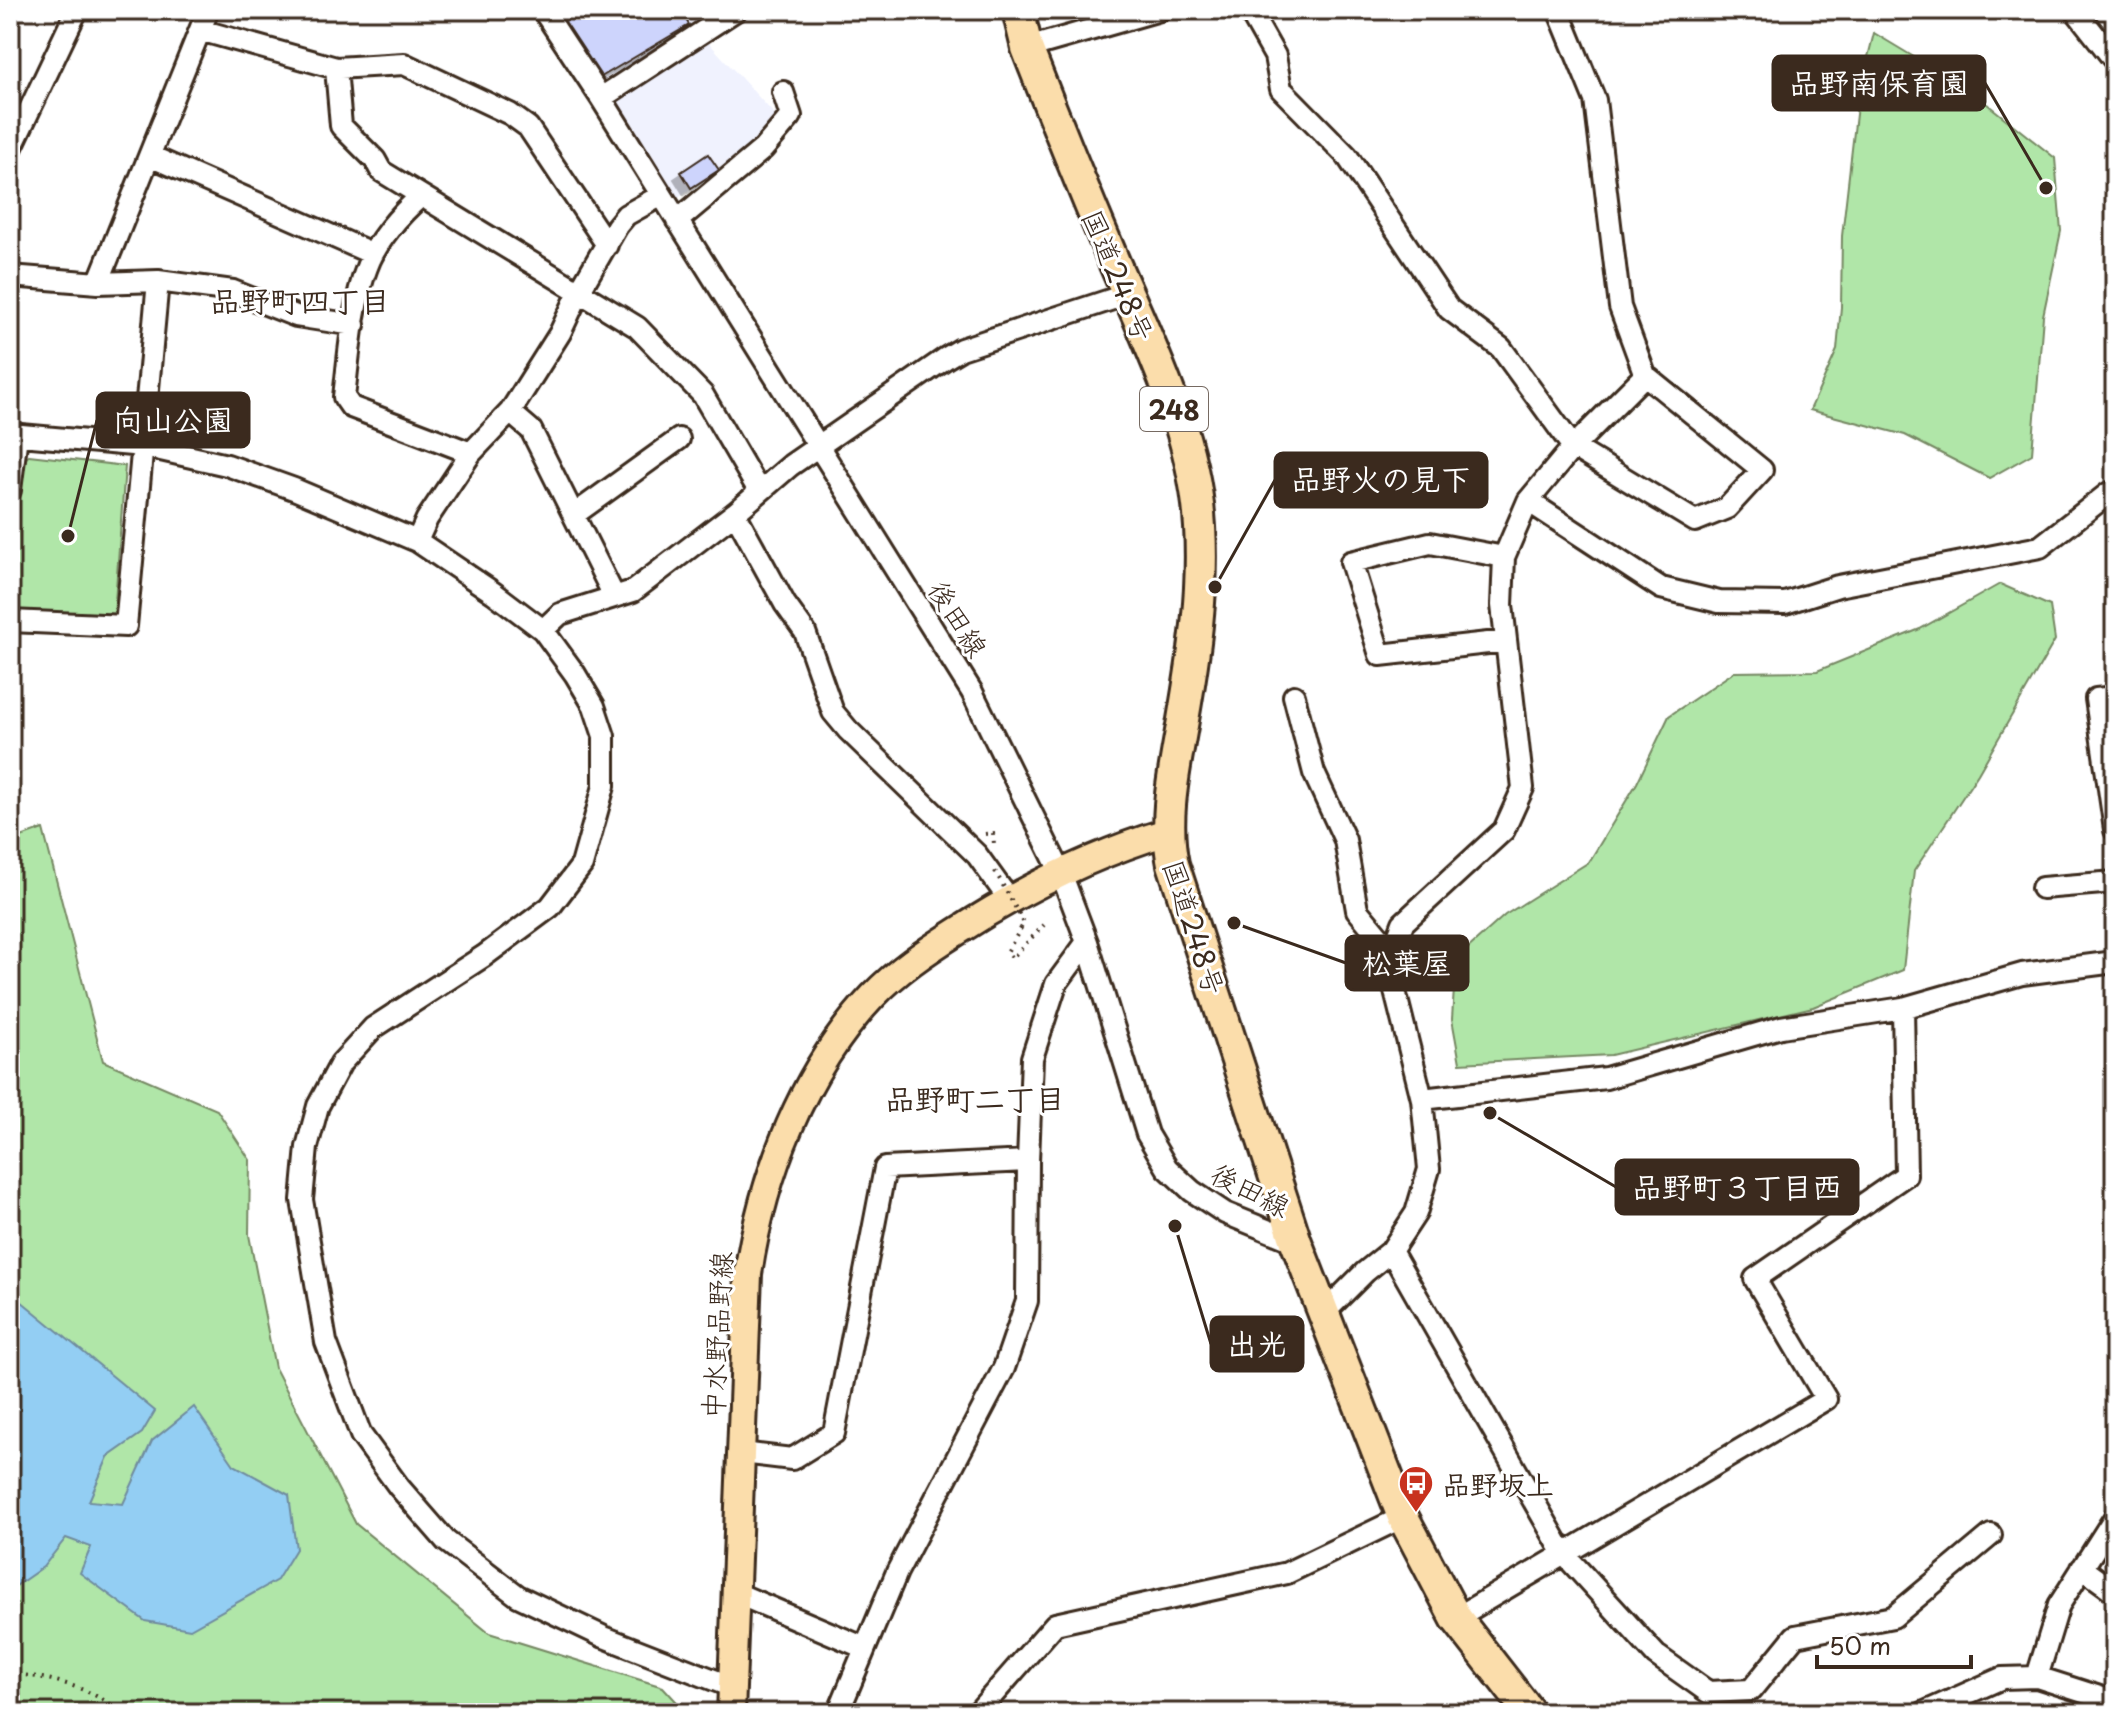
<svg xmlns="http://www.w3.org/2000/svg" width="2125" height="1723" font-family="'Playpen Sans','Klee One',sans-serif">
<style>
.built{fill:#f0f2fe}
.green{fill:#b0e6a8;stroke:#768863;stroke-width:2}
.water{fill:#93cef3;stroke:#708c9e;stroke-width:2}
.building{fill:#cdd4fc;stroke:#3b2a1e;stroke-width:2;filter:url(#shadow)}
.lines{fill:none;stroke-linecap:round;stroke-linejoin:round}
.minor-casing{stroke:#3b2a1e;stroke-width:26}
.major-casing{stroke:#3b2a1e;stroke-width:32}
.highway-casing{stroke:#3b2a1e;stroke-width:36}
.path{stroke:#3b2a1e;stroke-width:4;stroke-dasharray:2 6;stroke-linecap:butt}
.minor{stroke:#fff;stroke-width:20}
.major{stroke:#fbddab;stroke-width:26}
.highway{stroke:#fbddab;stroke-width:30}
.path-bridge{stroke:#3b2a1e;stroke-width:4;stroke-dasharray:2 6;stroke-linecap:butt}
.labels{text-anchor:middle;dominant-baseline:central;stroke-width:6;stroke-linejoin:round;paint-order:stroke}
.shield{fill:#fff;stroke:#766a62;stroke-width:2}
.shield-label{font-size:26px;font-weight:bold;fill:#3b2a1e}
.street-label{font-size:28px;fill:#3b2a1e;stroke:#fff}
.poi-label{font-size:28px;font-weight:bold;fill:#3b2a1e;stroke:#fff;text-anchor:start}
.neighbourhood-label{font-size:30px;font-weight:bold;fill:#3b2a1e;stroke:#fff}
.leader{fill:none;stroke:#3b2a1e;stroke-width:3}
.callout-dot{fill:#3b2a1e;stroke:#fff;stroke-width:3}
.callout{fill:#3b2a1e;stroke:#3b2a1e;stroke-width:3}
.callout-label{font-size:30px;text-anchor:middle;font-weight:bold;fill:#fff}
</style>
<defs>
<filter id="shadow"><feDropShadow dx="-7" dy="7" stdDeviation="0" flood-color="#0004"/></filter>
</defs>
<rect width="100%" height="100%" fill="#fff"/>
<filter id="ink" filterUnits="userSpaceOnUse"><feTurbulence type="fractalNoise" baseFrequency=".0125" numOctaves="2"/><feDisplacementMap in="SourceGraphic" scale="16" xChannelSelector="R" yChannelSelector="G"/><feConvolveMatrix kernelMatrix="1 2 1 2 8 2 1 2 1" color-interpolation-filters="sRGB"/></filter>
<g filter="url(#ink)">
<path class="built" d="M554,10H761L709,43L777,117L757,143L671,202Z"/>
<path class="green" d="M1874,33L1972,92L2055,158L2061,231L2043,316L2032,454L1989,478L1905,435L1810,410L1837,350L1841,307L1842,236L1858,97Z
M29,455L125,466L114,616L19,613L11,606L22,463Z
M2000,584L2050,606L2055,640L1978,774L1914,871L1903,970L1813,1007L1611,1055L1460,1063L1452,1019L1456,959L1505,915L1589,862L1637,783L1669,716L1734,672L1817,671L1920,629Z
M43,829L103,1061L217,1110L250,1160L249,1235L275,1368L356,1524L489,1633L663,1687L687,1713H10V841Z"/>
<path class="water" d="M10,1292L155,1411L142,1433L108,1457L89,1501L123,1504L152,1441L194,1407L234,1465L289,1495L296,1549L277,1580L190,1629L145,1621L80,1573L91,1547L66,1538L43,1567L10,1590Z"/>
<path class="building" d="M554,10H681L689,25L596,80Z
M708,154L719,170L691,188L681,172Z"/>
<g class="lines">
<g class="minor-casing">
<path id="minor" d="M543,10L601,98L972,692L1061,873L1087,942L1147,1134L1167,1168L1192,1191L1225,1213L1296,1242
M1249,10L1275,56L1281,89L1347,156L1449,309L1501,348L1573,447L1695,521L1727,508L1762,470L1645,375
M2075,10L2115,61
M200,30L336,68L404,64L510,114L528,127L607,245
M1027,48L1160,10
M336,68L341,126L375,160L381,171L637,327L703,395L759,491
M601,98L736,10
M10,151L77,10
M150,156L373,254
M420,197C400,214 376,242 367,267C352,305 349,356 344,397L351,407L471,453
M677,221L763,149L791,116L783,92
M10,276L98,283L158,281L233,291L296,316L354,325
M98,283L208,10
M510,412L531,430L614,596
M10,434L143,446L227,465L294,489L417,541L494,593L543,630L575,674L594,706L604,736V786L582,865L550,907L484,956L373,1028L341,1063L318,1106L307,1147L302,1200L326,1342L361,1435L399,1487L446,1541L518,1596L604,1637L732,1687
M10,490L17,435
M1528,501L1661,588L1719,602L1785,603L1838,586L2040,547L2109,493L2115,492
M735,513L785,604L805,632L833,712L848,730L977,855L1008,898
M575,514L679,439
M417,541L427,519L471,453L510,412L560,333L580,290L617,226L626,215L660,196
M1504,557L1430,543L1351,562L1380,655L1506,641
M10,621L126,626L158,281
M543,630L560,614L633,591L735,513L791,465L946,358L961,349L1128,294
M1294,696L1314,773L1345,840L1357,910L1392,952
M2115,697L2096,699L2115,830
M2042,888L2115,882
M1422,1099L1606,1078L1781,1027L1903,1008L2022,974L2115,962
M1391,1251L1564,1554L1656,1655L1708,1692L1751,1690L1795,1636L1893,1617L1991,1535
M1323,1314L1365,1272L1391,1251L1416,1213L1429,1169L1422,1099L1388,963L1403,923L1504,830L1523,788L1502,605L1504,557L1528,501L1573,447L1645,375L1620,307L1595,100L1558,10
M742,1453L792,1459L834,1433L885,1168L1028,1161
M2082,1568L2115,1592
M736,1593L865,1648
M1456,1618L1826,1399L1755,1279L1906,1175L1903,1008
M2037,1677L2059,1605L2115,1517
M838,1713L897,1572L1004,1368L1027,1301L1028,1161L1032,1058L1056,984L1087,942
M977,1713L1055,1624L1287,1573L1403,1517
M1923,1713L2002,1678L2037,1677L2115,1702"/>
</g>
<g class="major-casing">
<path id="major" d="M731,1713L748,1274C763,1174 803,1070 873,996C897,971 925,952 955,933C1021,890 1091,855 1167,832"/>
</g>
<g class="highway-casing">
<path id="highway" d="M1018,10L1027,48C1055,120 1084,191 1114,262C1150,346 1195,434 1200,527C1204,592 1194,656 1183,720C1175,768 1163,816 1173,864L1296,1242L1403,1517L1456,1618L1530,1713"/>
</g>
<path class="path" d="M985,834L993,833L994,844
M1021,928L1007,952L1012,958L1044,925
M10,1674C48,1676 93,1688 122,1713"/>
<use href="#minor" class="minor"/>
<use href="#major" class="major"/>
<use href="#highway" class="highway"/>
<path class="path-bridge" d="M995,871L1024,923L1021,928"/>
</g>
</g>
<defs>
<g id="bus-pin" transform="scale(1.8)"><path d="M0 17L-7.5 6A9.5 9.5 0 1 1 7.5 6Z" fill="#c8321e" stroke="#fff"/><path d="M-5-6H5V4H4V6H2V4H-2V6H-4V4H-5ZM-3.5-4V0h7V-4ZM-3.5 1.2v1.5H-2V1.2ZM2 1.2v1.5H3.5V1.2Z" fill="#fff"/></g>
</defs>
<g fill-rule="evenodd">
<use href="#bus-pin" x="1416" y="1483"/>
</g>
<g class="labels">
<rect class="shield" x="1140" y="387" width="68" height="44" rx="6"/>
<g class="shield-label">
<text x="1174" y="409">248</text>
</g>
<g class="street-label">
<text transform="translate(1119 275) rotate(67)">国道248号</text>
<text transform="translate(959 618) rotate(58)">後田線</text>
<text transform="translate(1195 927) rotate(72)">国道248号</text>
<text transform="translate(1251 1189) rotate(27)">後田線</text>
<text transform="translate(716 1335) rotate(-87)">中水野品野線</text>
</g>
<g class="poi-label">
<text x="1442" y="1483">品野坂上</text>
</g>
<g class="neighbourhood-label">
<text x="300" y="299">品野町四丁目</text>
<text x="975" y="1097">品野町二丁目</text>
</g>
</g>
<path class="leader" d="M2046 188L1985 83M68 536L97 420M1215 587L1275 480M1234 923L1346 963M1490 1113L1616 1187M1175 1226L1211 1344"/>
<g class="callout-dot">
<circle cx="2046" cy="188" r="8"/>
<circle cx="68" cy="536" r="8"/>
<circle cx="1215" cy="587" r="8"/>
<circle cx="1234" cy="923" r="8"/>
<circle cx="1490" cy="1113" r="8"/>
<circle cx="1175" cy="1226" r="8"/>
</g>
<g class="callout">
<rect x="1773" y="56" width="212" height="54" rx="8"/>
<rect x="97" y="393" width="152" height="54" rx="8"/>
<rect x="1275" y="453" width="212" height="54" rx="8"/>
<rect x="1346" y="936" width="122" height="54" rx="8"/>
<rect x="1616" y="1160" width="242" height="54" rx="8"/>
<rect x="1211" y="1317" width="92" height="54" rx="8"/>
</g>
<g class="callout-label">
<text x="1879" y="94">品野南保育園</text>
<text x="173" y="431">向山公園</text>
<text x="1381" y="490">品野火の見下</text>
<text x="1407" y="974">松葉屋</text>
<text x="1737" y="1198">品野町３丁目西</text>
<text x="1257" y="1355">出光</text>
</g>
<rect width="2125" height="1723" fill="none" stroke="#fff" stroke-width="40"/>
<rect x="20" y="20" width="2085" height="1683" fill="none" stroke="#3b2a1e" stroke-width="3" filter="url(#ink)"/>
<path d="M1817 1655v12h154v-12" fill="none" stroke="#3b2a1e" stroke-width="4"/>
<text x="1829" y="1655" font-size="24" fill="#3b2a1e" stroke="#ffffff" stroke-width="6" paint-order="stroke">50 m</text>
</svg>
